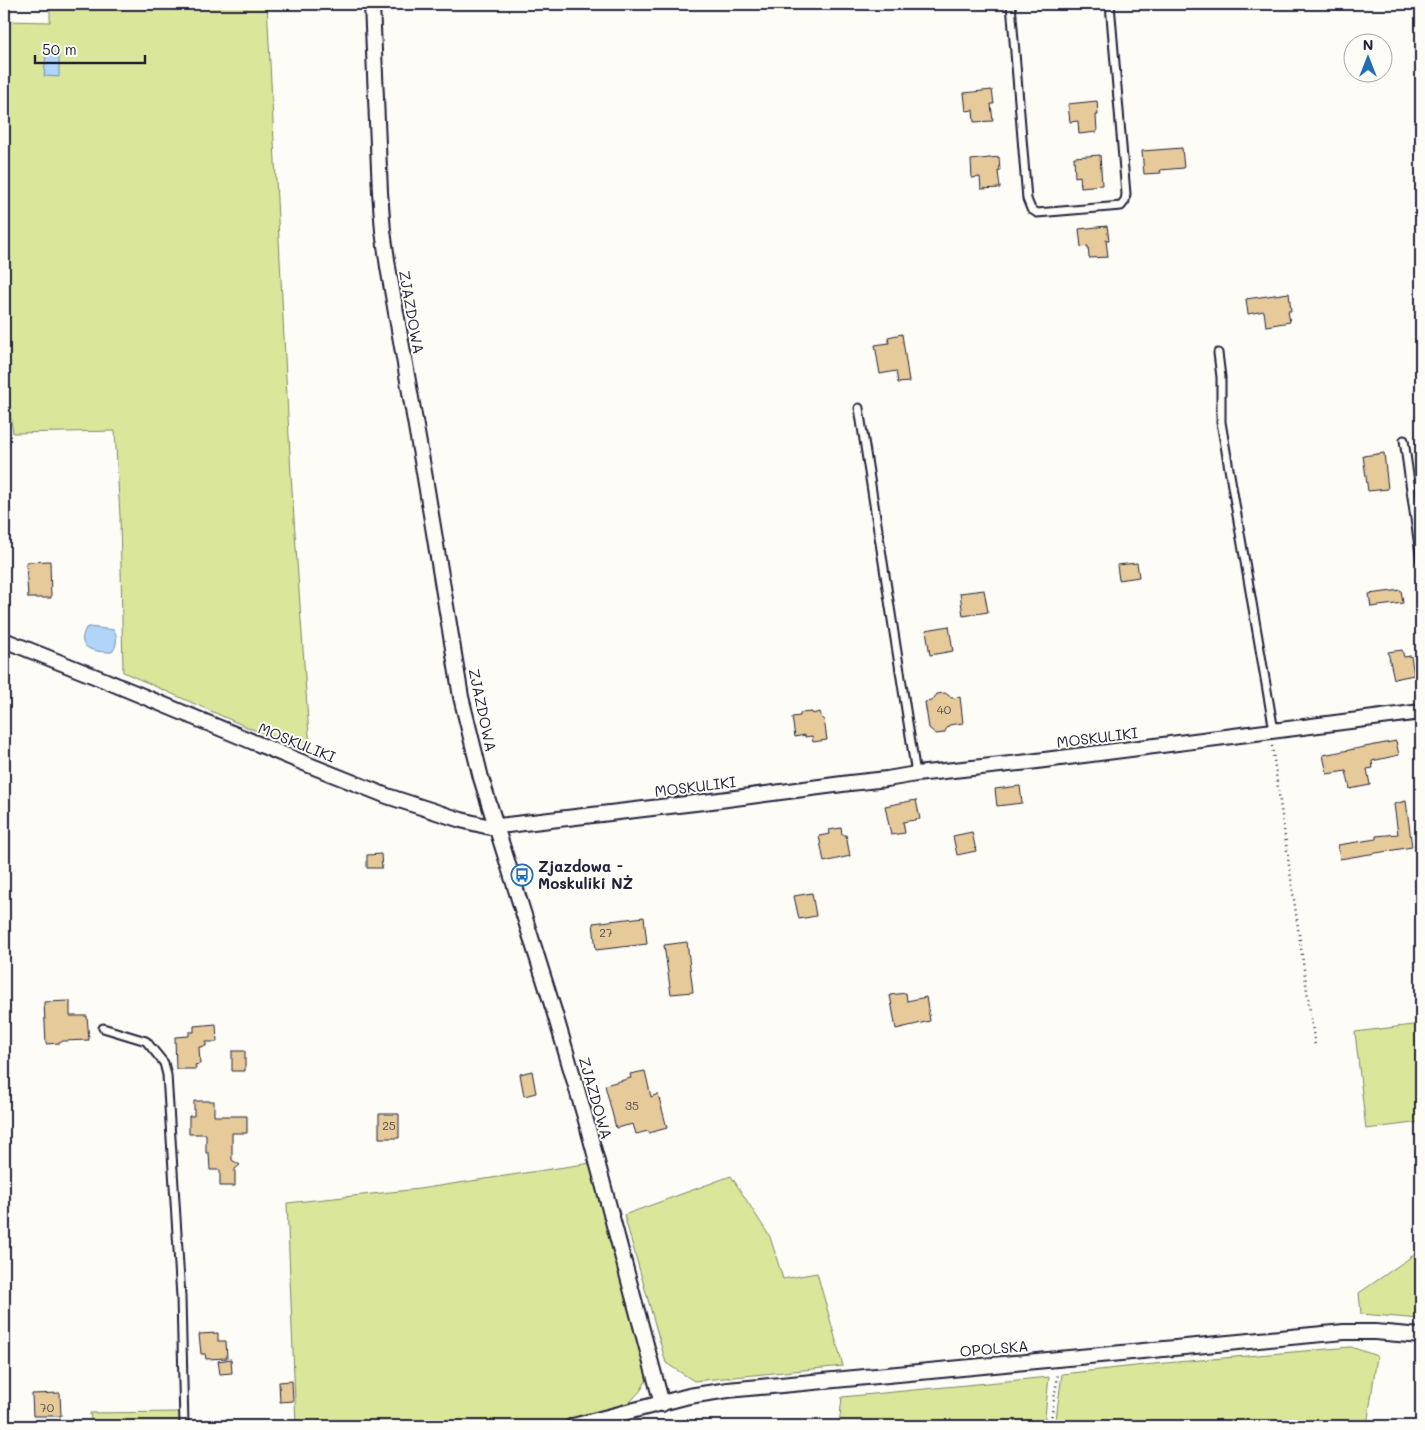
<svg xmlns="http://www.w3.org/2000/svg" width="1425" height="1430" font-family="Mali,sans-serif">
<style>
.green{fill:#dae79a;stroke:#7e846a}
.water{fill:#b0d5f9;stroke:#778dad}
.building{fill:#e6ca9a;stroke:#22223b}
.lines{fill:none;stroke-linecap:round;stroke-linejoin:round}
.lane-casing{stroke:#22223b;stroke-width:11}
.street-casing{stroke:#22223b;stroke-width:18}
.path{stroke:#22223b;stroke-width:2.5;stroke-dasharray:1 4;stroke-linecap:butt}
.lane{stroke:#fdfcf7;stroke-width:7}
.street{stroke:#fdfcf7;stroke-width:14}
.labels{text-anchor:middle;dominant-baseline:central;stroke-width:4;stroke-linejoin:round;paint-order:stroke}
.number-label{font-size:12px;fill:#534c53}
.street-label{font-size:15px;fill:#22223b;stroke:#fdfcf7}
.poi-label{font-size:15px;font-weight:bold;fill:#22223b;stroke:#fdfcf7;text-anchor:start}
</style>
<rect width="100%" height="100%" fill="#fdfcf7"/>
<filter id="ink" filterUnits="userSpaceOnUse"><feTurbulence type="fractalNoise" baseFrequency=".02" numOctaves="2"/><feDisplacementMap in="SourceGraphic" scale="10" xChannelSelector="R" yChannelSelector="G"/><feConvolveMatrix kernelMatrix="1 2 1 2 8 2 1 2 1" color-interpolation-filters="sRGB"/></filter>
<g filter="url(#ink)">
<path class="green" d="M50,4H267L291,475L310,750L249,728L123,672L120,516L115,431L13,433L4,373V21L50,22Z
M1421,1024V1122L1366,1129L1355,1032Z
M591,1163L644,1360L647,1379L641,1390L630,1402L606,1411L540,1426H296L287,1203L419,1189Z
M731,1176L770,1237L783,1279L817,1273L843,1366L694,1381L666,1363L624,1215Z
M1421,1250V1319L1361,1314L1359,1293Z
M1351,1347L1377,1356L1367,1426H1055L1062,1374L1154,1364Z
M1049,1377L1044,1426H839L842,1397Z
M182,1412L183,1426H92L90,1413Z"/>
<path class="water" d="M59,52V77L44,76L46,53Z
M89,627L114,630C118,636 117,647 112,652C96,652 74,650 86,628Z"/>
<path class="building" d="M992,90L994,104H991L993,121L974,122L973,110L966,111L964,93Z
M1097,101L1098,115H1096L1097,132L1079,134L1078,121L1070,122L1068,104Z
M1182,148L1184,168L1160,170L1161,173L1144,174L1142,151Z
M1100,155L1102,185L1081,187L1080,176L1075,177L1074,157Z
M999,157L1000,171H998L1000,188L981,189L980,177L972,178L971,160Z
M1107,226L1109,240H1106L1108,257L1089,258L1088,246L1081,247L1079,229Z
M1289,293L1291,311H1288L1290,322L1266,326L1264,311L1248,314L1246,299Z
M902,334L909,382L898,383L896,371L880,374L875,345L889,343L888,337Z
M1384,453L1388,489L1368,491L1363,456Z
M50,561L51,598H28L26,562Z
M1137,563L1139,577L1119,580L1117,565Z
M984,590L988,612L963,616L960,593Z
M1401,590L1403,603L1371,607L1369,594Z
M949,626L953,651L930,655L926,630Z
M1402,650L1404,657L1411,656L1414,675L1394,679L1388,652Z
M945,693L952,698L960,697L963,723L949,725L944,733L936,734L929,728L925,702L932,701L937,694Z
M812,712V714L820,712L822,719H824L827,740L813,742L812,736L805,737V735L795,737L792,717L800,716V713Z
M1396,741L1399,755L1372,761L1373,768L1367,769L1370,785L1350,789L1346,771L1327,774L1323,755Z
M1020,786L1022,803L997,806L995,789Z
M916,800L920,819L903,822L905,833L891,835L885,806Z
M1406,801L1412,847L1340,859L1338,845L1376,839V836L1398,834L1394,804Z
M841,828L842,835H846L850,856L824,862L819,836L830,834L829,830Z
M972,832L976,851L957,855L953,836Z
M381,854L382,868H367V855Z
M812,893L816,916L799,919L794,896Z
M644,917L647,944L596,950L593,923Z
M687,942L693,992L671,994L664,945Z
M906,993L907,1001L926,997L930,1021L896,1029L890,995Z
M70,1001V1016H87L89,1040L63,1041L60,1043L46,1044L44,1002Z
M216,1024L217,1042H206V1046L199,1047L200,1064L195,1065L196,1069H176L175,1037L189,1036V1032H194V1026Z
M232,1051H245V1071H232Z
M532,1071L536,1093L524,1096L520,1074Z
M645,1071L651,1097L658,1094L667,1128L649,1133L648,1131L636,1134L633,1124L616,1128L605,1085L631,1078L630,1074Z
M194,1101H214V1116H247V1133H232V1160L240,1165L235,1169V1186H220V1170H210L209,1153H206V1134H189V1116H194Z
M379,1114H399V1138H379Z
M218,1333V1341H226L227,1358L206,1359L205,1354H201L199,1334Z
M231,1359L232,1373L220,1374L218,1361Z
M292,1381L293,1401L280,1402L279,1382Z
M60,1393L61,1416H33L32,1394Z"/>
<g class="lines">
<g class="lane-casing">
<path id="lane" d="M1011,4L1027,199L1031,209L1037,213L1121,206L1125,201L1126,194L1110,4
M1218,353L1221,377V422L1274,731
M859,408L916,774
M1404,440L1421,561
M103,1028L146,1041L164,1063L167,1075L181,1297L184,1426"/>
</g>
<g class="street-casing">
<path id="street" d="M372,4L380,192L383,231L388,267L425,478L461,697L481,778L554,1011L585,1117L662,1404
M4,640L104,680L304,763L387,796L461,820L490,827L712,801L850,783L887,779L916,774L1029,762L1421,712
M573,1426L689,1396L728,1390L1344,1332H1375L1421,1336"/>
</g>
<path class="path" d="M1272,746L1315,1046
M1050,1426L1058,1373"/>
<use href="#lane" class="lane"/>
<use href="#street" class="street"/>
</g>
</g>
<defs>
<g id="bus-ring" transform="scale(1.125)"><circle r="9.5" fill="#fdfcf7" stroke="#1f6fb2" stroke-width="1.5"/><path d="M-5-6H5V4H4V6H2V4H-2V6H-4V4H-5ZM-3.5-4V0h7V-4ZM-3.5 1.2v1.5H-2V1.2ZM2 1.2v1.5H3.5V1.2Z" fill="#1f6fb2"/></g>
</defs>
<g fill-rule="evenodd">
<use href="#bus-ring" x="522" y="875"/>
</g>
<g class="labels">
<g class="number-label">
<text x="944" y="709">40</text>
<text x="606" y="932">27</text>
<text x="632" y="1105">35</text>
<text x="389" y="1125">25</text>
<text x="47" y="1407">70</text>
</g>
<g class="street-label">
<text transform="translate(412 312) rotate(80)">ZJAZDOWA</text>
<text transform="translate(483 710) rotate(78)">ZJAZDOWA</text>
<text transform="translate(1097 737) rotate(-7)">MOSKULIKI</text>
<text transform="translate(297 742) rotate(22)">MOSKULIKI</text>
<text transform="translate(695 786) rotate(-7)">MOSKULIKI</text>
<text transform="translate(596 1098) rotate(74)">ZJAZDOWA</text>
<text transform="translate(994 1348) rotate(-5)">OPOLSKA</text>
</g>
<g class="poi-label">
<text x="538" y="866">Zjazdowa -<tspan x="538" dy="17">Moskuliki NŻ</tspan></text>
</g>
</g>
<rect width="1425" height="1430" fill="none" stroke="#fdfcf7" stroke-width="20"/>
<rect x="10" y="10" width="1405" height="1410" fill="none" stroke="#22223b" stroke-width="2" filter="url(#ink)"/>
<g transform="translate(1368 58)"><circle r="24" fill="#fdfcf7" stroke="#a5a5ac"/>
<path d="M0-4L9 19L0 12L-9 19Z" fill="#1f6fb2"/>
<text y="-8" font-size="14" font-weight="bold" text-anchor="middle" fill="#22223b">N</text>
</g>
<path d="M35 55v8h110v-8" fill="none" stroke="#22223b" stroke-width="2.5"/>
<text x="42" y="55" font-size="15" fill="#22223b" stroke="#fdfcf7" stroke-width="4" paint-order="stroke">50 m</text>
</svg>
